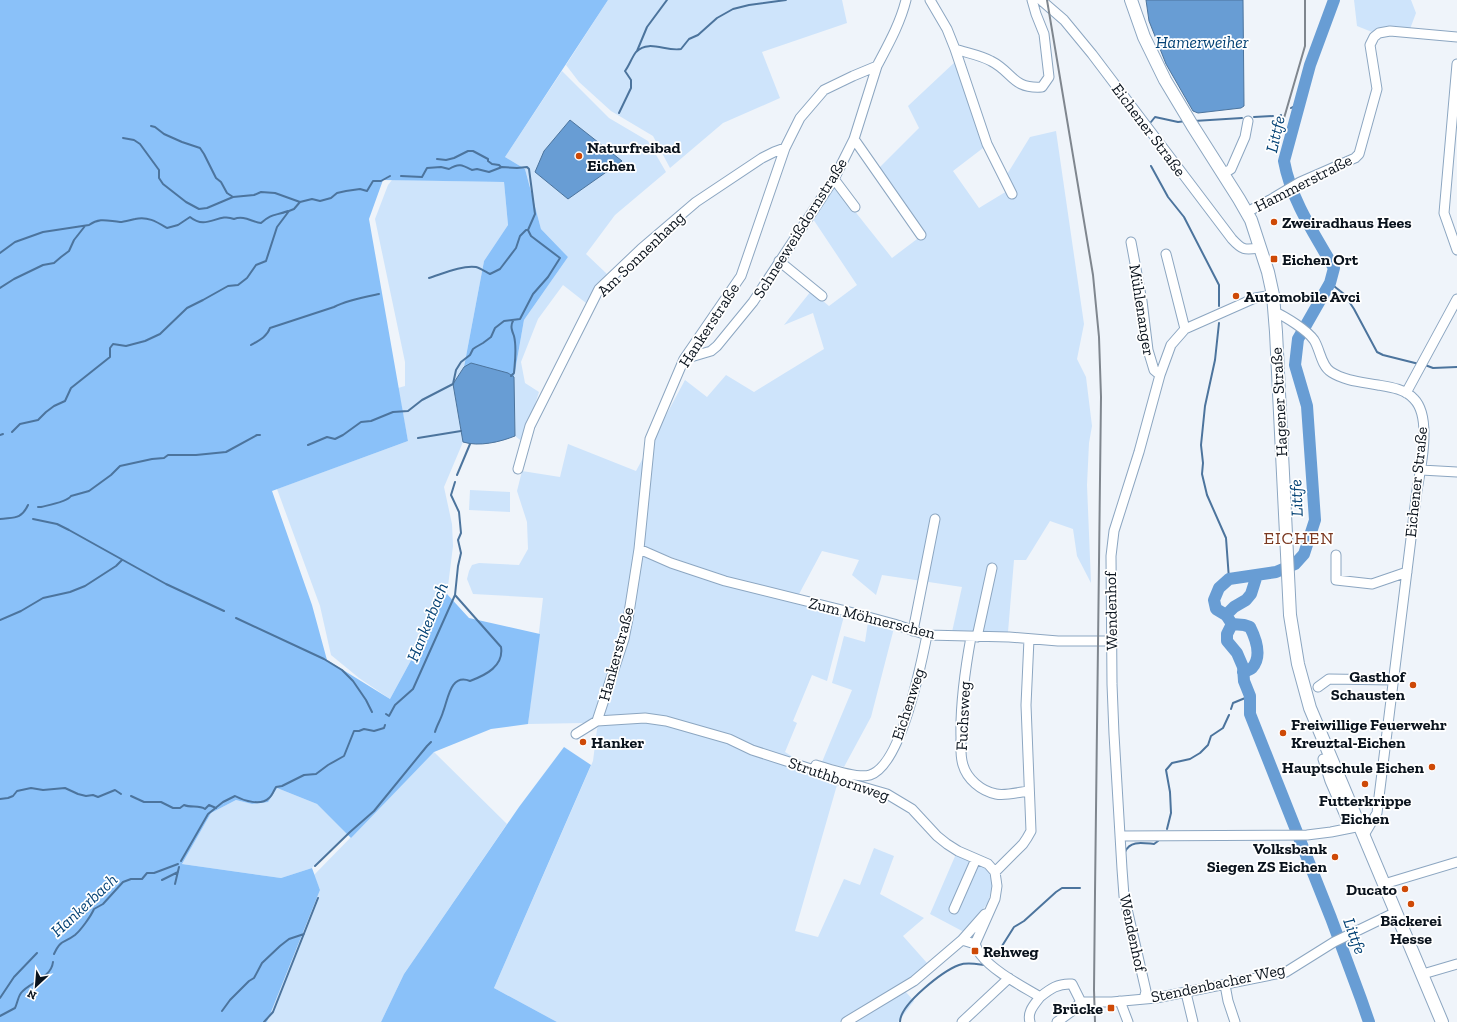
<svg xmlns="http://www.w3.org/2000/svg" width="1457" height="1022" font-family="'Zilla Slab',serif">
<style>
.green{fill:#cee4fb}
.forest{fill:#8ac1f9}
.water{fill:#689dd4;stroke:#4c749d}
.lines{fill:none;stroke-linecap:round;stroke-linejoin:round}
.stream{stroke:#4c749d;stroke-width:2}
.river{stroke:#689dd4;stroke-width:12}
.minor-casing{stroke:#8ca6c1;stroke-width:11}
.major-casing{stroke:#8ca6c1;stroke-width:14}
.minor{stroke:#fff;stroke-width:9}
.major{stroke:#fff;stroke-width:12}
.rail{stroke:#7f868e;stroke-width:2}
.poi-dot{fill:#ce4906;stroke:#fff;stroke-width:1.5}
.labels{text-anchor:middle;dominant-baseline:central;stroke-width:3.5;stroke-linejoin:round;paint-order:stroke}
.street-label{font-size:16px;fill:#0a131d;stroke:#fff}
.poi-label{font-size:16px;font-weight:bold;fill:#0a131d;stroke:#fff;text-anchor:start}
.water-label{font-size:17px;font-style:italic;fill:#044275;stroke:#fff}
.quarter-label{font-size:18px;letter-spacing:1px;fill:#7a371f;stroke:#fff}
</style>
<rect width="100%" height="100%" fill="#eff4fa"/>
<path class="green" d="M608,0H842L847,23L762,52L780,98L723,123L670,168L653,136L611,111L579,82L566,65Z
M1354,0H1411L1416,13L1410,29L1385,28L1372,32L1357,26Z
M956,61L983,148L953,171L979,208L1012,188L1006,176L1030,137L1056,131L1084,324L1077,359L1086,377L1092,426L1089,443L1087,485L1091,583L1077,556L1073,529L1050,521L1026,560H1014L1008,632H952L962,587L882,575L876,595L852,575L859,560L822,551L798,596L726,578L655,551L636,549L620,639L595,719L583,723L528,724L543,598L473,594L467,579L469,571L472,565L479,563L519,565L528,549L527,522L517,491L522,471L560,477L568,444L636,471L685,380L707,397L726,375L754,392L824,349L813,313L784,325L811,291L829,306L857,285L813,219L834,185L892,258L925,233L879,168L919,128L908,106Z
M562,71L609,118L648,141L666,172L615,215L586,254L607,274L595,286L586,303L563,285L538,319L521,362L525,383L539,392L523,442L515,436L514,377L524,320L568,257L541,229L525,169L505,157Z
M392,180L504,182L508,225L484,261L464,367L453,384L463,442L444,487L452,524L453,546L447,594L390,699L359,678L331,655L320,606L277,489L408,441L398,388L405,386V362L375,219L388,185Z
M470,490L510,492V512L469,510Z
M642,555L723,585L844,616L827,681L812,675L793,721L797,723L785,752L837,785L795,931L818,937L844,879L860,885L874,848L894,856L880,894L924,918L903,936L927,963L904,990L914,1001L898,1022H557L494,988L593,761L597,729L602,718Z
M868,622L894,628L871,717L844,767L822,762L852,690L832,683L844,636L865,642Z
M434,752L507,824L404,974L381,1022H267L320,890L314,875Z
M277,788L317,804L348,834L312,868L281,878L182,864L211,813L236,800L252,804Z
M956,854L986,868L992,874L993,883L988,903L964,932L930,914Z"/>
<path class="forest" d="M0,0H608L505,157L525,169L541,229L568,257L524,320L514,377L464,367L484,261L508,225L504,182L383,180L369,219L408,441L272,491L312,605L327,660L390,699L447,594L469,618L540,634L528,724L491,729L434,752L351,838L317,804L277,788L268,802L252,804L236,800L211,813L182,864L281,878L312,868L320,890L267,1022H0Z
M564,747L591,765L494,988L557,1022H381L404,974L519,807Z"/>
<path class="water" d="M1146,0H1243L1244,106L1241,108L1198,113L1193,111L1166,64L1149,21Z
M570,120L622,161L568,199L535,172L544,151Z
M471,363L508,373L514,377L515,436C500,442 479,447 463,442L453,384L464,367Z"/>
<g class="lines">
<path class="stream" d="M637,51L647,27L667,0
M1291,108L1300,103
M619,113L631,88V80L625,71C629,66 632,57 636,52C649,39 666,52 681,49L689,39L698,35L717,18L733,9L749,5L786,0
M1280,116L1281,115
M1254,117L1273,116
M1194,121L1242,118
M1151,122L1155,117L1178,122L1186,121
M151,126L155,127L164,134L182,142L200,148L204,154L216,178L221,182L227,193L233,197
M123,138L134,140L140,144L159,170V178L163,184L186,202L199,209L207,208L233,197L254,195L261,192L275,193L300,202
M437,159L446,160L454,158L468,151H473L488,159V161L492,164L499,165L501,167
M1151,166L1168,197L1184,217L1219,285V306
M0,253L15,242L43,232L89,225C100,217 108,221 120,222C124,222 130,220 135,219C148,216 157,222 167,228L178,225L190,217C207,231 218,212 234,219C244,215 252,222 261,223C272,213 275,216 288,211
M429,278C442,274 462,265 476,267C480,268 486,272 490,274L500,269L516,248L520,236L526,230H528
M1330,283L1344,294L1354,309L1377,352L1383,355L1419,364
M0,288L14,279L43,265L54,263L61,257L69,251L74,240L85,226
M1219,323L1215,360L1205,406L1201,445L1203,463L1202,474L1207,495L1226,538L1229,579
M251,345C258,341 267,337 270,328L334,307C347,300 364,297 379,294
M1425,365L1433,368L1457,367
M511,376L514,373C515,361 517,348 514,336C512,331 510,326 513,321
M12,432L20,424L38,420L46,412L54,406L65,401L71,388L110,357V348L113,344L126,346L145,341L160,334L187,308L203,300L228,286L238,285L247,278L256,265L266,261L277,227L289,211L294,209L300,202L312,199L320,201L331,198L337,193L346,191L360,189L367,191L373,181H381L390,176
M0,435L3,434
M418,438L461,431
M308,445L327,437L335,439L343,435L361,422L371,421L393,412L408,411L422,400L453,384L456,370L461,362L470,355L473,349L476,347L483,343L491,337L495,328L504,321L520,319L533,294L548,277L560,258L531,236L528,230L535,214L529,169L527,167L517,168L502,167L489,172L477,169L472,170C462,165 459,163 449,169L441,167L427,168L422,177L401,176
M457,475L470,444
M38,507H41C49,505 67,502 71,496L89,491L111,475L120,466L152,459L164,458L168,455H196L226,452L257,435H260
M0,519C14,517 21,520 28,505
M33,519L57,524L69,530L166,584L224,611
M236,618L324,659L342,670L353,681L366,700L372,712
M0,620L21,611L43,598L70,592L85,586L116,566L122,560
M1231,709L1233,703L1250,696
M386,714L389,716L395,705L413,689L455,595L458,566L461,553L458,540L461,533L459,512L451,495L455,482
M435,732C437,725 441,719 443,712C448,700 450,673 470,681C486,675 504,666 501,647L455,595
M131,796L144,802H161L173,808H180L184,805C191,808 199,805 205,809L209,805L216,808
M0,799L8,798L13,796L17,791L31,788L43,790L65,788L78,794L86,796L93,795L98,797L115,790L121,794
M1167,829L1171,813L1170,792L1166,770L1172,763L1190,759L1200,753L1208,745L1211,736L1223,728L1229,715
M1125,852C1130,840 1143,843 1154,844L1158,841
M181,861L208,814L223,802L235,796C244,801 261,806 269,798C272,796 274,790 276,787L282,786L304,775L316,774L328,765L344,756L354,731H359L364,729L374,731L384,728L385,725
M315,866L350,832L374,811L427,746L431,742
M162,880L178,872
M175,884L179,867
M1002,946L1014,927L1024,921L1056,892L1062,888H1080
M54,954C61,939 63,944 75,935C81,930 91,916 94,909L103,904L123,882L131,879H142L147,873H154L178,864
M0,998L14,977L37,953
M222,1011L230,1000L249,981L254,978L262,963L280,946L289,939L304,934
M0,1016L15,1008C17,1004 18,997 21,993C29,982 51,979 53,962
M264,1022L273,1012L318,898
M900,1022C900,1004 943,971 959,965C967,962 976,964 984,965"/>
<path class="river" d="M1334,0L1310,65L1284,161C1291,200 1315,235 1334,268L1330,283L1298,339L1295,365L1307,406L1315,520L1304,554L1295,564L1276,572L1229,579L1219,588L1214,600L1216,609L1226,615L1232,624L1227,634V641L1237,653L1243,667L1244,681L1250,696V714L1331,918L1361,999L1369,1022
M1226,615L1234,607L1246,600L1251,594L1257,575
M1232,624L1244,625L1250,627C1256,639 1262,657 1252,668C1250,670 1246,671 1243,672"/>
<g class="minor-casing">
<path id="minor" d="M930,0L947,29L955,49C967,53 980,55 991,61C1013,72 1012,89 1042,87L1049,77L1044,34L1036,14L1032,0
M1041,0L1064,20L1092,54L1232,239C1243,251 1245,250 1260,248
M955,49L987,144L1012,194
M1457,64L1444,213L1457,250
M854,139L921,235
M1223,174L1231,169L1245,137L1248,121
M834,179L855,207
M1247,212L1270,200L1300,182L1355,158L1359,154L1377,89L1370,45L1374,37L1379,33L1390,31L1457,37
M1131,242L1142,301L1148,350L1154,370L1160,375
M1166,254L1185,329
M779,261L822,296
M1275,312C1286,317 1307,330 1314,340C1320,349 1321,366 1331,372C1345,381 1362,382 1378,385C1390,387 1405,389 1414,399C1432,417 1421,467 1417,490L1377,813L1364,835
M684,359L711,351L717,346L753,302L834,179L854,139L877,66
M1406,393L1457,299
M518,469L530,426L599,289L641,249L696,202L762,158L774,152L785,148
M1421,470L1457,472
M639,549L671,563L725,581L846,611L894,624L927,635L1009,637L1058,641H1112
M1336,555V580L1372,584L1407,572
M913,631L935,519
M971,637C965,670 960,703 961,737C961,746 960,756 963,765C967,779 981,791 996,794C1006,796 1019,792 1029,791
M977,637L992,568
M1318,687L1329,679L1394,680
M597,721L645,718L666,721L729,739L752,750L814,770L842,781L887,794L912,809L937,836L947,844L958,851L988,864L995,872L997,886L995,899L975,944
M576,734L597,721L624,639L628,619L639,549L650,439L684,359L741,276L785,148L800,118L824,90L853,76L877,66C888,45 900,24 906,0
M1323,759L1330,781L1346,818L1361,826
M815,768L816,765C830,769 857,779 870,775C901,765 921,665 927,635
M1120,836L1307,835L1331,832L1361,826
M995,872L1023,844L1027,838L1031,831L1026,705L1029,639
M1384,884L1457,862
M954,909L976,859
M962,940L985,914
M975,944C977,948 978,952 981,955C993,971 1022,986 1040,997C1050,989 1058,983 1072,984L1081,1002
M1423,974L1457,964
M1225,985L1228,1001L1235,1022
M1186,993L1193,1022
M1144,999L1146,991L1124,896L1122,869L1114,734L1112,684L1111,556L1114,531L1139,452L1160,375L1171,345L1185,329L1255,298L1273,295
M1120,1001L1128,1022
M846,1022L914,981L962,940L975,944
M962,1022L1009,978
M1030,1022C1027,1012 1034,1005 1040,997
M1057,1022L1072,1011L1081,1002H1112L1156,998L1286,972L1334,942L1396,912"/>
</g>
<g class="major-casing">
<path id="major" d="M1131,0L1144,37L1165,80L1192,125L1239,199L1251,220L1268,272L1273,295L1276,332L1290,615L1298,664L1310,708L1442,1022"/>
</g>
<use href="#minor" class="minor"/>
<use href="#major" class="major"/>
<path class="rail" d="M1047,0L1093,275L1099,337L1101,397L1095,893L1094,990L1095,1022
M1282,125L1305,46V0"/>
</g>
<g class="poi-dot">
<circle cx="579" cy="156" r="4"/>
<circle cx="1274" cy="222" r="4"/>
<rect x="1270" y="255" width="8" height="8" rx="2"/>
<circle cx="1236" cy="296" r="4"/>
<circle cx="1413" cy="685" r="4"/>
<circle cx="1283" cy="733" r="4"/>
<circle cx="583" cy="742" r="4"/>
<circle cx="1432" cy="767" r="4"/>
<circle cx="1365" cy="784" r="4"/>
<circle cx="1335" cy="857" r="4"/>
<circle cx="1405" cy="889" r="4"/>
<circle cx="1411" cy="904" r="4"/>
<rect x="971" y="947" width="8" height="8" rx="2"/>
<rect x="1107" y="1004" width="8" height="8" rx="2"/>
</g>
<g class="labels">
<g class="street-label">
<text transform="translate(1149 130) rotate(53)">Eichener Straße</text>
<text transform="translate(1303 183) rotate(-27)">Hammerstraße</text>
<text transform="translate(800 228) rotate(-58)">Schneeweißdornstraße</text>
<text transform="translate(641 254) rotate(-44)">Am Sonnenhang</text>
<text transform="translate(1142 310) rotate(81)">Mühlenanger</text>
<text transform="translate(709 325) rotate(-57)">Hankerstraße</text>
<text transform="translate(1279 402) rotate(-93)">Hagener Straße</text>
<text transform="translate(1416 482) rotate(-84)">Eichener Straße</text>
<text transform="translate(1111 611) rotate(-91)">Wendenhof</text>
<text transform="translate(872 618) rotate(14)">Zum Möhnerschen</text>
<text transform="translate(616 654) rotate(-75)">Hankerstraße</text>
<text transform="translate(908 704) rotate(-72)">Eichenweg</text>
<text transform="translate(963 716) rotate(-87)">Fuchsweg</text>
<text transform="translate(839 779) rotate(19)">Struthbornweg</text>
<text transform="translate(1133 933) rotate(78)">Wendenhof</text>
<text transform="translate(1218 983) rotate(-12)">Stendenbacher Weg</text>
</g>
<g class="poi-label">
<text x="587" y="147">Naturfreibad<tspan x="587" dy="18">Eichen</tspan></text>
<text x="1282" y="222">Zweiradhaus Hees</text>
<text x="1282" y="259">Eichen Ort</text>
<text x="1244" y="296">Automobile Avci</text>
<text x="1405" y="676" text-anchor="end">Gasthof<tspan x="1405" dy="18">Schausten</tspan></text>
<text x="1291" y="724">Freiwillige Feuerwehr<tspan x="1291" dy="18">Kreuztal-Eichen</tspan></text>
<text x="591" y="742">Hanker</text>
<text x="1424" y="767" text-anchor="end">Hauptschule Eichen</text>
<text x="1365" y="800" text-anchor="middle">Futterkrippe<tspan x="1365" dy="18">Eichen</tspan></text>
<text x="1327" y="848" text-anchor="end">Volksbank<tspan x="1327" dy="18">Siegen ZS Eichen</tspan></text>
<text x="1397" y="889" text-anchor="end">Ducato</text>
<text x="1411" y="920" text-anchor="middle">Bäckerei<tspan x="1411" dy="18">Hesse</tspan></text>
<text x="983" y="951">Rehweg</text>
<text x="1103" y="1008" text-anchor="end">Brücke</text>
</g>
<g class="water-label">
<text x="1202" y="42">Hamerweiher</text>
<text transform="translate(1275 134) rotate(-77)">Littfe</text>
<text transform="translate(1296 498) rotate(-92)">Littfe</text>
<text transform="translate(427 622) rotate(-68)">Hankerbach</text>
<text transform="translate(84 905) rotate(-43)">Hankerbach</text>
<text transform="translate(1355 936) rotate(70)">Littfe</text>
</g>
<g class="quarter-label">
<text x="1299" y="538">EICHEN</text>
</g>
</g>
<g transform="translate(36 986) rotate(206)" stroke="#ffffff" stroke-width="3" paint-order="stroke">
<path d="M0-3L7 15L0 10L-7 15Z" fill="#0a131d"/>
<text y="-6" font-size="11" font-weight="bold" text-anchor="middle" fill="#0a131d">N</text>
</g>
</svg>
